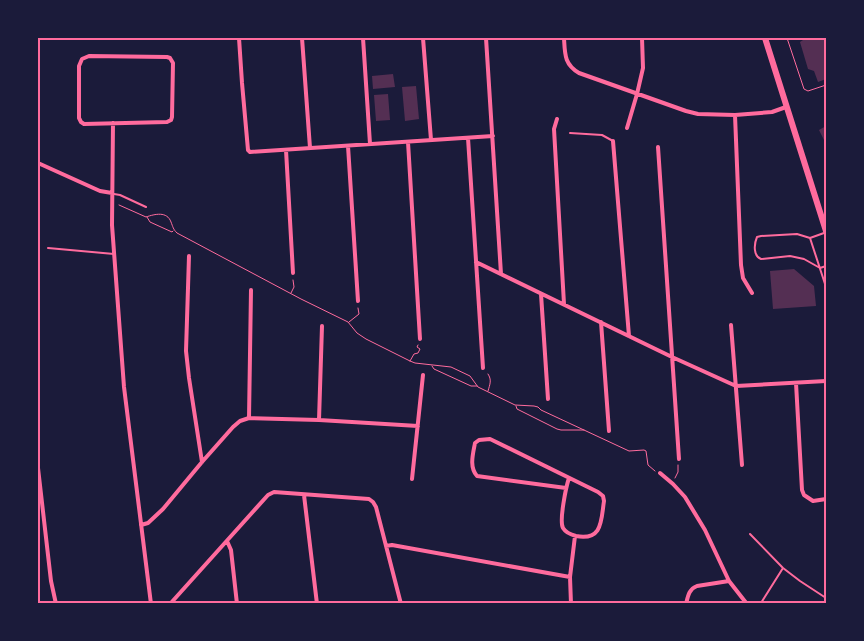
<svg xmlns="http://www.w3.org/2000/svg" width="864" height="641" font-family="Lato,sans-serif">
<style>
.building{fill:#542f53}
.lines{fill:none;stroke-linecap:round;stroke-linejoin:round}
.path{stroke:#ff6b9d;stroke-width:1}
.service{stroke:#ff6b9d;stroke-width:2}
.minor{stroke:#ff6b9d;stroke-width:4}
.primary{stroke:#ff6b9d;stroke-width:6}
.neatline{fill:none;stroke:#ff6b9d;stroke-width:2}
</style>
<rect width="100%" height="100%" fill="#1b1b3a"/>
<path class="building" d="M803,38H826V79L818,82L814,71L808,69L800,42L803,40Z
M393,74L395,87L373,89L372,76Z
M416,86L419,119L405,121L402,87Z
M388,94L390,120L376,121L374,95Z
M826,126V144L819,130Z
M794,269L814,286L816,306L773,309L770,271Z"/>
<g class="lines">
<path class="path" d="M787,38L804,89L808,91L826,85
M119,205L146,217C155,214 167,211 171,222C173,227 173,229 177,233L301,299L348,322L357,333L366,339L410,361L415,363L451,367L470,376L478,387L515,405L534,406L538,407L541,410L629,451L644,450L646,451L648,465L655,471
M147,217L150,222L172,232L173,231
M291,293L294,287L293,280
M349,322L359,314L358,308
M410,361L414,354L418,353L420,349L417,347L418,345
M432,366L434,369L471,386H477
M488,374C492,380 490,384 488,391
M516,406L517,409L557,429L561,430H584
M675,478L678,472V465"/>
<path class="service" d="M570,133L602,135L613,141
M114,194L120,195L146,207
M824,233L810,238L797,234L761,236L757,237C754,244 753,256 761,259L790,256L804,259L820,268L826,266
M810,238L826,287
M48,248L114,254
M750,534L783,568L800,581L826,598
M761,603L783,568"/>
<path class="minor" d="M239,38L242,83L248,150L250,152L493,136
M302,38L310,148
M363,38L370,144
M423,38L431,140
M486,38L501,274
M564,38C565,54 564,64 579,73L686,111L698,114L735,115L772,112L786,107
M89,56L167,57L170,58L173,63L172,117L171,120L167,122L84,124L81,122L79,118V66L82,59Z
M735,115L741,265L743,278L752,293
M557,119L554,129L564,304
M113,123L112,225L124,387L151,604
M627,128L637,94L643,68L642,38
M468,138L483,368
M613,141L629,336
M408,142L420,339
M348,146L358,301
M658,147L679,459
M286,150L293,273
M38,163L100,191L112,193
M189,256L186,351L189,378L202,462
M476,262L672,357L736,386L826,381
M541,294L548,399
M601,322L609,431
M731,325L742,465
M796,383L802,490L804,495L813,501L826,499
M249,418L251,290
M319,420L322,326
M38,468L51,581L56,604
M660,473L673,484L685,497L705,530L729,581L747,604
M412,479L423,375
M566,488L477,476C469,467 473,454 475,443L479,440L490,439L598,492L603,496L604,501C601,520 603,541 576,536C572,535 566,533 563,528C559,521 566,487 569,478
M304,495L317,604
M141,525L148,523L163,509L202,462L233,427L240,421L249,418L319,420L418,426
M227,541L231,550L237,604
M386,546L392,545L570,577
M170,604L268,495L274,492L369,499L373,502L376,507L401,604
M571,604L570,577L575,536
M686,604C688,596 689,589 697,586L729,581"/>
<path class="primary" d="M765,38L826,231"/>
</g>
<rect width="864" height="641" fill="none" stroke="#1b1b3a" stroke-width="78"/>
<rect x="39" y="39" width="786" height="563" class="neatline"/>
</svg>
